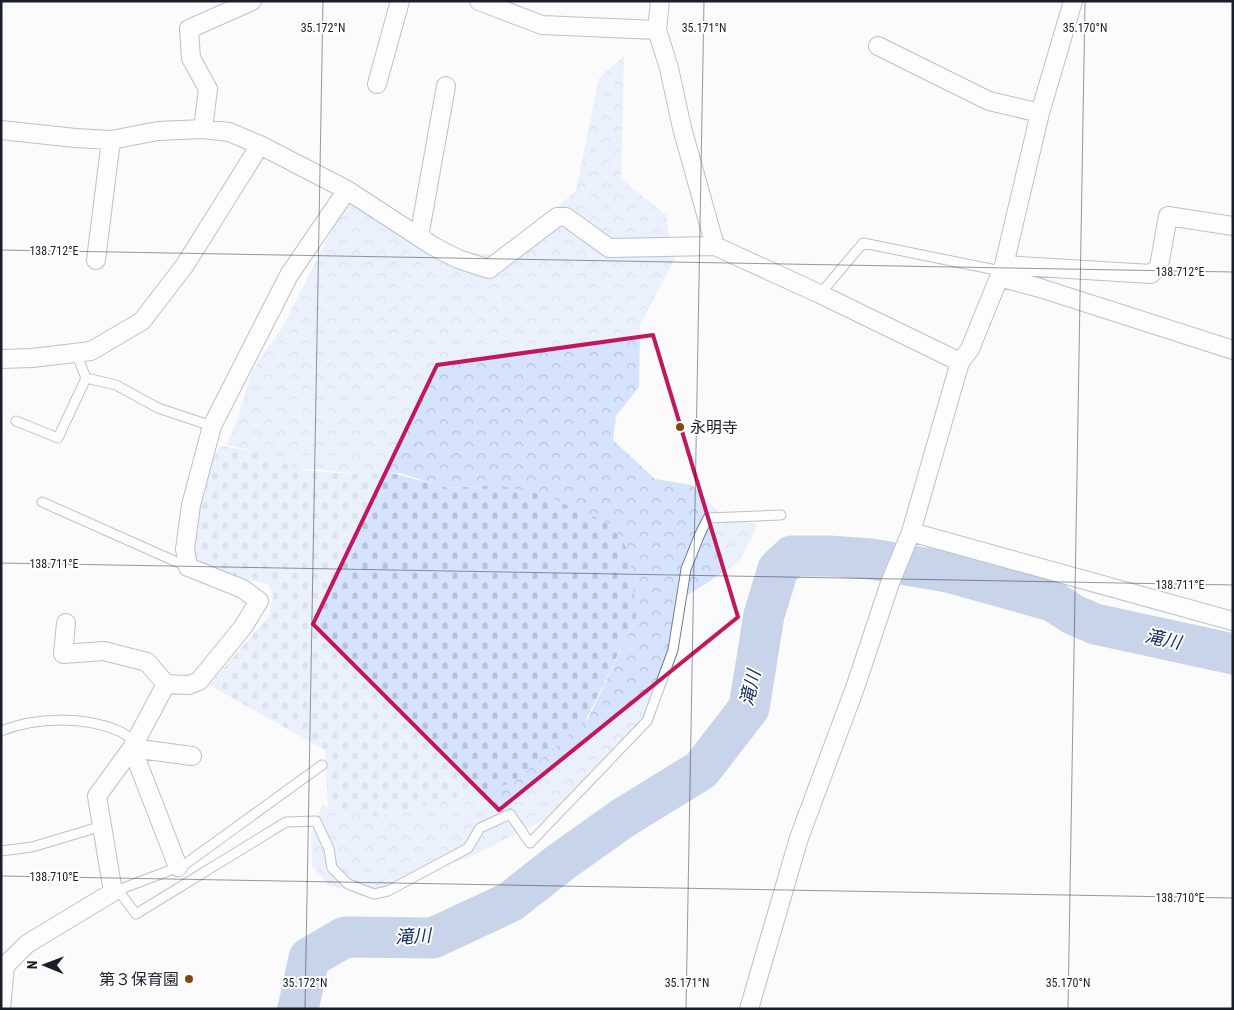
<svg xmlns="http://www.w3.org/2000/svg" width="1234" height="1010" font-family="'Roboto Condensed','Noto Sans JP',sans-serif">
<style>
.forest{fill:url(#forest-crowns)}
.cemetery{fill:url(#cemetery-stones)}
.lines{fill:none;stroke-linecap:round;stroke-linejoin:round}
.river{stroke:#8ba4d3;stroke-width:41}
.lane-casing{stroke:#6b7b98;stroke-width:11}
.street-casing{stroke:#6b7b98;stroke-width:20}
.lane{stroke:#fff;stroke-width:9}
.street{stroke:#fff;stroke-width:18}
.marked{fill:none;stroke:#c2185b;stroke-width:4;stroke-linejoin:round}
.ticks{fill:none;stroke:#181f2a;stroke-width:1;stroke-opacity:0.45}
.poi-dot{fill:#864411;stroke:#fff;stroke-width:2}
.labels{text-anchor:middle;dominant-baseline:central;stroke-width:4;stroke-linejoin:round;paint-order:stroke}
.poi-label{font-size:16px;fill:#181f2a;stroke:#fff;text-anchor:start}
.water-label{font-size:18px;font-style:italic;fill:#122e65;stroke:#fff}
.ticks-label{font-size:12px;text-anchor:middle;fill:#181f2a;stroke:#fff;stroke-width:4;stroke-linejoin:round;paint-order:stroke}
</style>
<defs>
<pattern id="forest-crowns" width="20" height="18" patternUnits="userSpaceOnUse" patternTransform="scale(1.25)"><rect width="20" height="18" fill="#d6e3fc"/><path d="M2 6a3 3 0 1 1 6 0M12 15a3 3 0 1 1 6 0" fill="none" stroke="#b7c2d8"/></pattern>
<pattern id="cemetery-stones" width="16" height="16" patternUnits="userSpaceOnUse" patternTransform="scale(1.25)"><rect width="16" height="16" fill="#d6e3fc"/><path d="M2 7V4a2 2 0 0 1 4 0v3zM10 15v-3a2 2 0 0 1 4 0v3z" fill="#b7c2d8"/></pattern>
</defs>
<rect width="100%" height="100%" fill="#fbfbfb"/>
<path class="forest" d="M624,56L621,179L666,215L674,260L640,325L639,387L616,416L613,440L655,479L692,485L723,516L758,525L739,562L676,603L672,674L651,715L616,761L586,794L562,811L466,859L419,870L393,890L356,891L329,886L312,866L311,834L322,805L368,814L512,783L588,719L636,618L496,485L445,488L401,473L364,475L318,469L297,470L254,451L227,445L239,415L252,370L282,328L348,199L434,250L500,255L534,230L576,190L599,78Z"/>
<path class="cemetery" d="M220,446L254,451L300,470L350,474H396L447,488L496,485L544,495L613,525L630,554L636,618L585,722L512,783L378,817L328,806L325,750L209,685L269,616L273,595L268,584L188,567L191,505Z"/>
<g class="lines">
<path class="river" d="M298,1009L309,958L345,937L433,938L510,902L561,862L623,818L701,770L749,708L764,615L778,569L792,556H829L871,559L948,572L1052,601L1074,615L1095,624L1233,654"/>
<g class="lane-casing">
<path id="lane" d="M820,294L863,243L1001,271
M86,378L116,385L158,408L212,426
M16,421L58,438L86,378L76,353
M42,502L188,567
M1,731C36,717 84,716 119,731C124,733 130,738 135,742
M1,851L32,847L102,826
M118,890L136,914L286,822L316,821L329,849L332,868L348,884L374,894L388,891L468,848L480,828L510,814L530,843L647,721L673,650L686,569L700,534L708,518L781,515
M113,892L184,865L322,765"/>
</g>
<g class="street-casing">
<path id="street" d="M479,1L542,25L657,30
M660,1L657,30L669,68L682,128L715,246
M878,46L989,101L1040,113
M377,84L400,1
M203,129L208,89L191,58L189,29L252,1
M1,130L75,138L111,140L158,131L203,129L229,132L260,145L347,190L433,246L458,259L489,269L557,217H566L609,248L715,246L820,294L960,362
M419,237L446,86
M96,260L111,140
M1004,265L1151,274L1159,266L1168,216L1233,226
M999,277L1040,288L1233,350
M1,359L32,358L91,351L142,321L185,265L260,145
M911,532L1233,621
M66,623L63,654L104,651L147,662L166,684
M178,867L132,748L192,756
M1,1009L5,966L27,944L113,892L97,796L132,748L166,684L189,685L199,681L243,627L259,601L243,589L188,567L185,549L191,505L212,426L289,275L347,190
M749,1009L799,838L856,685L890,583L911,532L960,362L970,349L1004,265L1040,113L1073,1"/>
</g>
<use href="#lane" class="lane"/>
<use href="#street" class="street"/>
</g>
<path d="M0 0H1234V1010H0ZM653,335L738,617L499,810L313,624L437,365Z" fill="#fbfbfb" fill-opacity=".55" fill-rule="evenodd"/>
<path class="marked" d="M653,335L738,617L499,810L313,624L437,365Z"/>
<path class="ticks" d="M1,250L1233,272M1,563L1233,585M1,876L1233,898M305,1009L323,1M686,1009L704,1M1068,1009L1085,1"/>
<g class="poi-dot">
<circle cx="680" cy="427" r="5"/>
<circle cx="189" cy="979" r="5"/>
</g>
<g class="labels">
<g class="poi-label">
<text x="690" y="427">永明寺</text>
<text x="179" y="979" text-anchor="end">第３保育園</text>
</g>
<g class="water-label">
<text transform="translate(1163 639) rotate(12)">滝川</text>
<text transform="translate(750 688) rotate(-77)">滝川</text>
<text transform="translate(413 936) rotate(-3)">滝川</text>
</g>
</g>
<g class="ticks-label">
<text x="323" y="32">35.172°N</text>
<text x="704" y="32">35.171°N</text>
<text x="1085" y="32">35.170°N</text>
<text x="54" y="255">138.712°E</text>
<text x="1180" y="276">138.712°E</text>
<text x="54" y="568">138.711°E</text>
<text x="1180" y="589">138.711°E</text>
<text x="54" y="881">138.710°E</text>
<text x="1180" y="902">138.710°E</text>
<text x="305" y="987">35.172°N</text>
<text x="687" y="987">35.171°N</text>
<text x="1068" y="987">35.170°N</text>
</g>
<rect width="1234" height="1010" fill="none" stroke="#181f2a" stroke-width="5"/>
<g transform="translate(45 965) rotate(271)" stroke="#ffffff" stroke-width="4" paint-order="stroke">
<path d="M0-4L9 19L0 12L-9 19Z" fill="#181f2a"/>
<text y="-8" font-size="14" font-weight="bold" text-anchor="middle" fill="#181f2a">N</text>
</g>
</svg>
